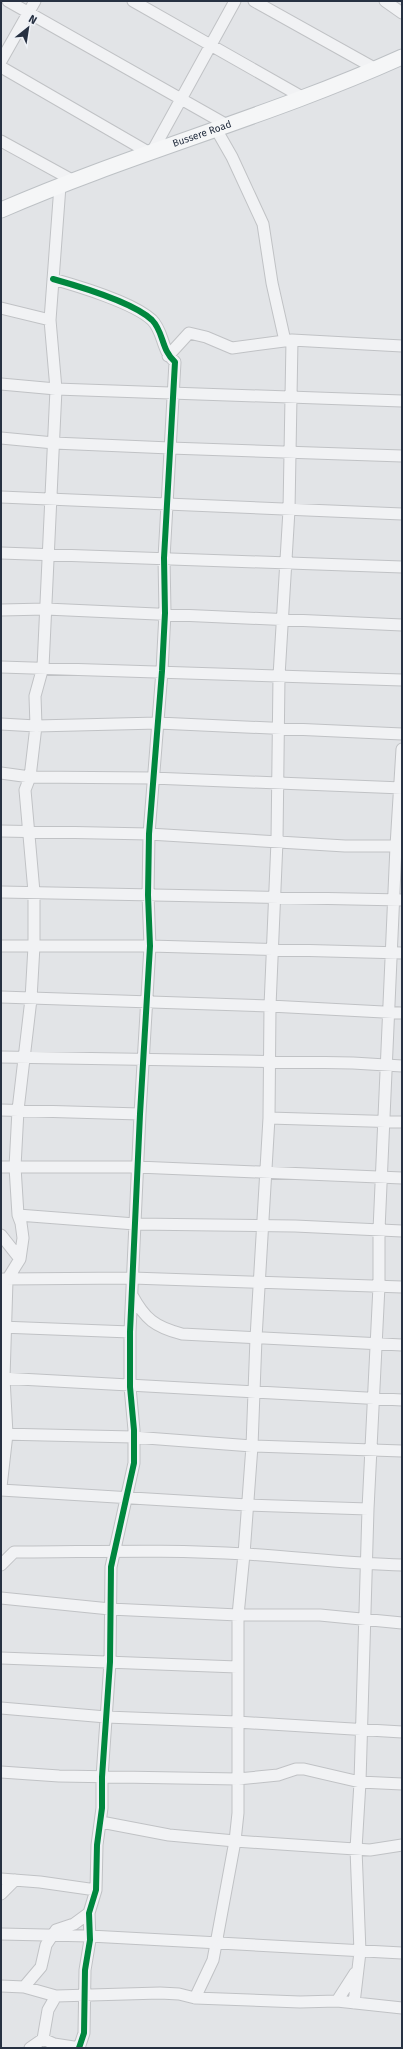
<svg xmlns="http://www.w3.org/2000/svg" width="403" height="2049" viewBox="0 0 403 2049" font-family="'Fira Sans',sans-serif">
  <style>
    .lines { fill: none; stroke-linecap: round; stroke-linejoin: round }
    .minor-casing { stroke: #c0c2c5; stroke-width: 13 }
    .major-casing { stroke: #bdc1c5; stroke-width: 17 }
    .minor { stroke: #f1f2f4; stroke-width: 11 }
    .major { stroke: #f5f6f7; stroke-width: 15 }
    .cycleway-casing { stroke: #eff2f7; stroke-width: 8 }
    .cycleway { stroke: #00873e; stroke-width: 6 }
    .labels { text-anchor: middle; dominant-baseline: central; stroke-width: 3; stroke-linejoin: round; paint-order: stroke }
    .street-label { font-size: 10px; fill: #273142; stroke: #eff2f7 }
  </style>
  <rect width="100%" height="100%" fill="#e2e4e7"/>
  <g class="lines">
    <defs>
      <path id="minor" d="M8,1L227,125
        M133,1L302,97
        M254,1L376,69
        M385,1L402,13
        M1,61L35,1
        M1,67L148,152
        M216,129L232,157L263,224L272,283L285,341
        M1,141L72,180
        M153,150L235,1
        M53,279C78,286 134,303 152,320C164,332 161,350 175,362L164,558L165,613L162,671L149,834L148,895L150,946L140,1114L130,1332V1387L134,1430V1463L111,1567L110,1662L102,1777V1808L97,1845L96,1890L89,1913L90,1940L85,1970L84,2033L79,2048
        M1,308L50,320L56,389L43,667L35,696L36,726L30,777L25,790L34,892V946L31,999L18,1110L15,1167L18,1215L21,1223L23,1238L20,1259L7,1280L4,1378L7,1434L1,1487
        M50,320L60,186
        M168,356L189,333L206,337L232,348L292,340L402,346
        M1,384L56,389L402,401
        M1,438L54,443L170,448L402,456
        M1,497L402,514
        M1,553L402,567
        M1,610L46,609L402,625
        M1,667L402,680
        M1,724L36,726L158,723L402,734
        M1,773L30,777L152,778L402,788
        M1,831L149,834L345,846H402
        M1,892L402,900
        M1,946H150L402,953
        M1,997L270,1006L402,1013
        M1,1057L353,1063L402,1066
        M1,1110L140,1114
        M269,1118L402,1122
        M1,1167H137L402,1178
        M18,1215L135,1224L295,1226L402,1231
        M1,1235L20,1259
        M3,1279L132,1278L402,1287
        M132,1295C145,1319 155,1327 182,1334L402,1345
        M1,1327L130,1332
        M1,1378L402,1400
        M1,1434L133,1437L252,1446L402,1451
        M1,1490L247,1505L368,1509
        M1,1565L14,1552C91,1552 168,1549 245,1554C297,1557 349,1564 402,1565
        M1,1598L110,1609L238,1615H320L402,1623
        M1,1658L237,1667
        M1,1708L106,1717L237,1722L402,1732
        M1,1772L59,1776L238,1779L278,1775L296,1769H304L360,1782L402,1784
        M101,1822L169,1835L235,1841L370,1850L402,1845
        M1,1879L40,1882L96,1890
        M1,1894L15,1880
        M1,1934L90,1936L402,1953
        M1,1986L24,1987L56,1996L160,1993L179,1994L195,1998L300,2002L337,2001L402,2008
        M24,1987L41,1967L46,1945L56,1930L74,1924L89,1913
        M195,1998L213,1960L235,1841L238,1813V1615L244,1554L252,1446L256,1338L269,1118L270,1006L277,841L279,676L289,510L292,340
        M337,2001L355,1973
        M354,2003L360,1952L356,1849L360,1782L368,1509L379,1286V1230L396,846L402,749
        M43,2039L48,2010L56,1996
        M30,2048L43,2039L54,2044L80,2048"/>
      <g id="major">
        <path id="s1" d="M1,210C132,153 271,116 402,57"/>
      </g>
    </defs>
    <!-- minor casing -->
    <use href="#minor" class="minor-casing"/>
    <!-- major casing -->
    <use href="#major" class="major-casing"/>
    <!-- minor -->
    <use href="#minor" class="minor"/>
    <!-- major -->
    <use href="#major" class="major"/>
    <defs>
      <path id="cycleway" d="M53,279C78,286 134,303 152,320C164,332 161,350 175,362L164,558L165,613L162,671L149,834L148,895L150,946L140,1114L130,1332V1387L134,1430V1463L111,1567L110,1662L102,1777V1808L97,1845L96,1890L89,1913L90,1940L85,1970L84,2033L79,2048"/>
    </defs>
    <!-- cycleway casing -->
    <use href="#cycleway" class="cycleway-casing"/>
    <!-- cycleway -->
    <use href="#cycleway" class="cycleway"/>
  </g>
  <g class="labels">
    <!-- street labels -->
    <g class="street-label">
      <text stroke="none"><textPath href="#s1" startOffset="215">Bussere Road</textPath></text>
    </g>
  </g>
  <!-- border -->
  <rect width="403" height="2049" fill="none" stroke="#273142" stroke-width="4"/>
  <!-- north arrow -->
  <g transform="translate(28 28) rotate(30)" stroke="#eff2f7" stroke-width="3" paint-order="stroke">
  <path d="M0-3L7 15L0 10L-7 15Z" fill="#273142"/>
  <text y="-6" font-size="11" font-weight="bold" text-anchor="middle" fill="#273142">N</text>
  </g>
</svg>
